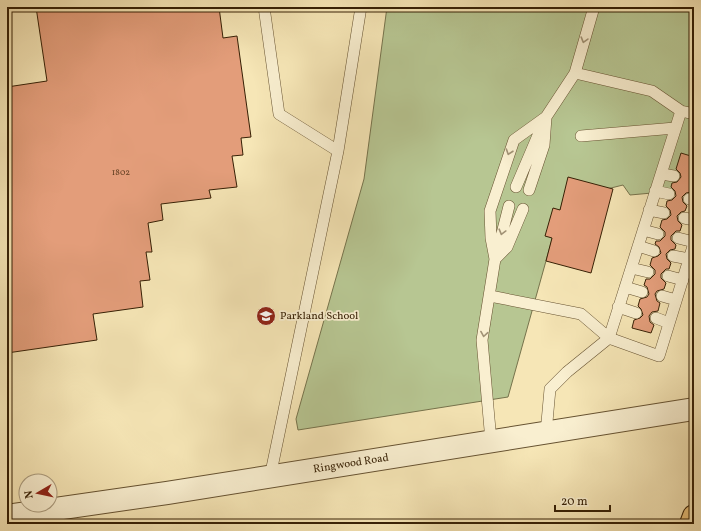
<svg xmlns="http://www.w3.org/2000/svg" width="701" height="531" viewBox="0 0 701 531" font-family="Vollkorn,serif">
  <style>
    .green { fill: #b7c692; stroke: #76734c }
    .building { fill: #e39d7a; stroke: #362005 }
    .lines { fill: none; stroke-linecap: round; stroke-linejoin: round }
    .service-casing { stroke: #665231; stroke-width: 12 }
    .tertiary-casing { stroke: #665231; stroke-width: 24 }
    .primary-casing { stroke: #362005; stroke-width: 24 }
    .service { stroke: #f9efd0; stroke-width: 11 }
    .tertiary { stroke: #f9efd0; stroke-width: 22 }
    .primary { stroke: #ebc37b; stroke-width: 22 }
    .oneway { stroke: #a19275 }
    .labels { text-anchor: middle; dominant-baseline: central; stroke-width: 3.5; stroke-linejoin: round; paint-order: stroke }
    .number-label { font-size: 9px; fill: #613f22 }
    .poi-label { font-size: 11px; fill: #362005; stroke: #f9efd0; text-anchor: start }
    .street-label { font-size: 11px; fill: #362005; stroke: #f9efd0 }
  </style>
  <rect width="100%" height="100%" fill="#f6e6b6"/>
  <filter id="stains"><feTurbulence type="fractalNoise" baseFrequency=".005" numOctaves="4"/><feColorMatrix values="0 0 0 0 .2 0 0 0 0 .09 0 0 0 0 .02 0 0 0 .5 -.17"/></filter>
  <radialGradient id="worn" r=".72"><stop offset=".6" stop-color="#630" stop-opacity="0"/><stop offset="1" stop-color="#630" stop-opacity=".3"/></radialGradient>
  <!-- green -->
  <path class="green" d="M387,7H694V177L674,191L630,195L623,185L563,200L508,397L298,430L296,419L364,179Z"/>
  <!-- building -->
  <path class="building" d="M36,7H219L223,38L237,36L251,137L241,138L243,155L232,156L237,187L209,190L211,198L161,204L163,220L148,223L152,252H146L150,280L140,281L143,307L93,314L97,340L7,353V87L47,81Z
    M681,153L694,157V180L691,192L686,193L682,197L683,202L687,206L685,211L681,212L677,216L678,221L682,225L680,231H676L671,236V240L676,245L675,249L670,250L666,254L667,259L671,263L669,269H666L661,274V278L666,283L664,289L657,291L655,294L657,301L660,303L658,311L652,312L649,316L650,322L654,325L651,333L632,328L634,320L640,318L643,315L641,309L638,306L640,299L647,297L649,294L647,287L644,285L646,279H650L655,274V270L650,265L652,258L658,256L661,253L659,247L655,244L656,241H660L665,236V232L660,227L662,220L667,219L671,215L670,210L666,206L667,201L672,200L676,196L675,191L671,187L672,183L677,182L681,177L680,173L676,169Z
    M568,177L613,189L591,273L546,261L552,238L545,236L553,208L560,210Z"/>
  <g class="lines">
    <defs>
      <path id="service" d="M264,7L279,114L338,151
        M575,73L652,91L681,111
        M581,136L675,128
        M661,174L674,176
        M516,187L542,126
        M529,190L544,145L546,117L575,73L594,7
        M655,191L669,194
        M689,199L694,200
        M649,210L664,213
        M684,218L694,220
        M643,230L658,234
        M678,238L694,242
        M638,246L654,251
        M673,256L689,259
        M496,257L509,206
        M495,259L491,238L490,211L514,140L546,117
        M631,268L648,272
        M668,276L683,280
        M625,287L642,292
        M490,296L581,314L609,338L659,356L694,243
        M662,296L676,300
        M618,307L636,313
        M656,318L669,323
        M546,433L550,389L567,372L609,338L681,111L694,114
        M491,441L482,340L495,259L507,247L523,209
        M270,477L338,151L361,7"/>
      <path id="tertiary" d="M7,516L167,493L694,409"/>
      <path id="primary" d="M691,524L694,516"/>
    </defs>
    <!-- service casing -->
    <use href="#service" class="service-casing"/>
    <!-- tertiary casing -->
    <use href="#tertiary" class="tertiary-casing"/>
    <!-- primary casing -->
    <use href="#primary" class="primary-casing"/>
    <!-- service -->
    <use href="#service" class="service"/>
    <!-- tertiary -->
    <use href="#tertiary" class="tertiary"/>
    <!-- primary -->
    <use href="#primary" class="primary"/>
  </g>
  <!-- one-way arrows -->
  <defs><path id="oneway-chevron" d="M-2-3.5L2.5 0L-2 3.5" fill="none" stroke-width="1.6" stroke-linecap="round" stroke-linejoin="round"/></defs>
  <g class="oneway">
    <use href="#oneway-chevron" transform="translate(584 40) rotate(106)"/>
    <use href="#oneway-chevron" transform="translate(509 152) rotate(109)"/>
    <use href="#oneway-chevron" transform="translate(502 232) rotate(105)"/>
    <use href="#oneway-chevron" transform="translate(484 334) rotate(99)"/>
  </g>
  <!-- icons -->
  <defs>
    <symbol id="school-disc" viewBox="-11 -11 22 22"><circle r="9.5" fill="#8f2418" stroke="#f9efd0"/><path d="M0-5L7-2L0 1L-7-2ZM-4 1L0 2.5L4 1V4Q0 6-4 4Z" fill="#fff"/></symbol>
  </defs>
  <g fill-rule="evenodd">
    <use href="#school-disc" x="255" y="305" width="22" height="22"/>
  </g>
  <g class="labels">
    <!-- number labels -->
    <g class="number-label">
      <text x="121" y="172">1802</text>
    </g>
    <!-- poi labels -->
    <g class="poi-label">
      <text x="280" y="316">Parkland School</text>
    </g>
    <!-- street labels -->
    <g class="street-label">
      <text transform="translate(351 464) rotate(-9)">Ringwood Road</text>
    </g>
  </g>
  <!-- margin -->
  <rect width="701" height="531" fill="none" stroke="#f6e6b6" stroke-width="24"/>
  <rect x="8" y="8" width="685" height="515" fill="none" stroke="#362005" stroke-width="2"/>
  <rect x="12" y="12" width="677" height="507" fill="none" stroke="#362005"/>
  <!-- north arrow -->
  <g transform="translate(38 493) rotate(261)"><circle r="19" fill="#f9efd0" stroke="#ab9c7f"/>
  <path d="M0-3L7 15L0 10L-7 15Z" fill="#8f2418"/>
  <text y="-6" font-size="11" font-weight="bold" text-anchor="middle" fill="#362005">N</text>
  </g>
  <!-- scale -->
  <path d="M555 505v6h55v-6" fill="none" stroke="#362005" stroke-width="2"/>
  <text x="561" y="505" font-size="12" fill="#362005" stroke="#f9efd0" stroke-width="3" paint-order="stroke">20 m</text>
  <rect width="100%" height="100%" filter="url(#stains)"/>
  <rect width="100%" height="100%" fill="url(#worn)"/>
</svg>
